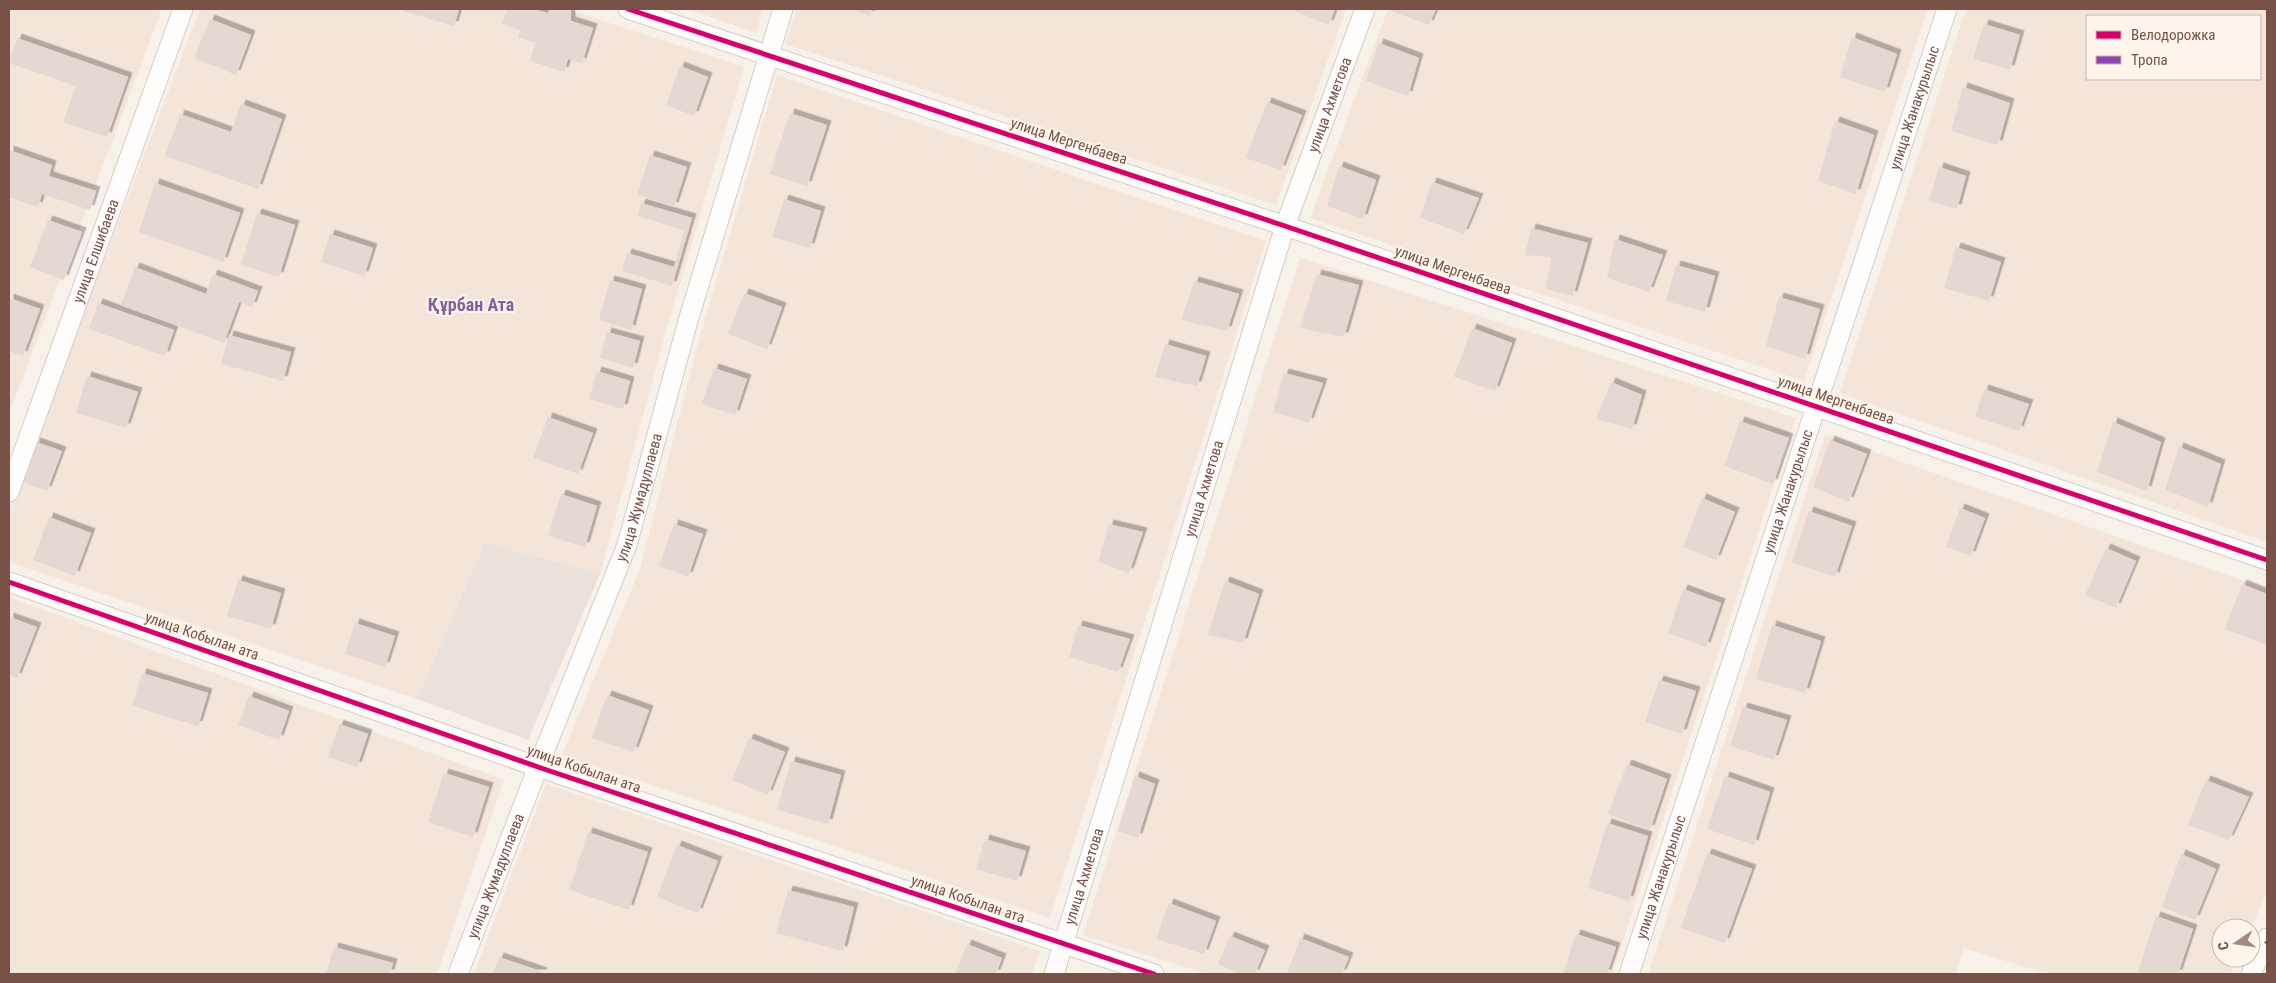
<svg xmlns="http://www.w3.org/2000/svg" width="2276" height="983" viewBox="0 0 2276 983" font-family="'Roboto Condensed',sans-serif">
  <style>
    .residential { fill: #f4e5da; fill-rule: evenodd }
    .industrial { fill: #ebe1db }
    .building { fill: #e5d7d2; filter: url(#shadow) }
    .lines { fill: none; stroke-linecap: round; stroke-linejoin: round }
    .street-casing { stroke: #d6ccc7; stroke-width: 21 }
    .street { stroke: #fefdfc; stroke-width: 19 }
    .quiet { stroke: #8e44ad; stroke-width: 4; stroke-dasharray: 8 4; stroke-linecap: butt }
    .cycleway-casing { stroke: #fff5ec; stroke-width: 8 }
    .cycleway { stroke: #d6006c; stroke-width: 5 }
    .labels { text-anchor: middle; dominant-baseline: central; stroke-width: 4; stroke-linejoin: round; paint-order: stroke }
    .street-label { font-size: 15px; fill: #795247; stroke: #fff5ec }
    .quarter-label { font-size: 18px; font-weight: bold; fill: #81629d; stroke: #fff5ec }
  </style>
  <defs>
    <filter id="shadow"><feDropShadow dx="4.5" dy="-4.5" stdDeviation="0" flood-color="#0004"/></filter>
  </defs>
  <rect width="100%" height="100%" fill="#f8f1ea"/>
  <!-- residential -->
  <path class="residential" d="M9,9H162L9,414Z
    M200,9H567L744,67L667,328L600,574L485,542L417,699L9,562V508Z
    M687,9H763L756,33Z
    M797,9H1346L1276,205L785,44Z
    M1388,9H1928L1804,381L1310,218Z
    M1966,9H2267V542L1840,393ZM2087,16H2260V79H2087Z
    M777,75L1266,241L1050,918L562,755L640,569L698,343Z
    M1300,258L1796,418L1612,974H1207L1083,935Z
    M1825,435L2267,589V891L2251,928H2221V958H2237L2230,974H2048L1964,948L1956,974H1648Z
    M9,597L504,780L437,974H9Z
    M546,784L1040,951L1032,974H474Z"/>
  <!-- industrial -->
  <path class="industrial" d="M485,542L600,574L528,740L417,699Z"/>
  <!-- building -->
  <path class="building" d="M404,9H459L454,26L403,11Z
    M507,9H533L548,13L550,9H571V21L593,28L582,63L568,59L564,72L530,61L535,43L518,37L520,30L502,24Z
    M849,9H872L870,16Z
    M1295,9H1335L1329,25L1294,11Z
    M1392,9H1436L1429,25L1391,11Z
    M210,19L251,35L236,75L194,58Z
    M1984,24L2020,35L2010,70L1973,59Z
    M1852,37L1897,54L1885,92L1840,77Z
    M17,38L128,77L107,137L63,122L76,86L9,63Z
    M1379,43L1419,58L1408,96L1366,81Z
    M680,66L708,77L694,116L666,105Z
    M1963,87L2010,103L1998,145L1951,131Z
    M1267,102L1302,115L1281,170L1246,158Z
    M241,104L282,119L258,189L165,156L180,114L231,132Z
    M790,113L827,125L807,186L770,174Z
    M1835,121L1874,135L1856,194L1818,181Z
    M9,150L52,165L49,176L96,191L90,210L42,194L38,207L9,197Z
    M650,155L687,167L674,207L637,195Z
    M1339,166L1376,180L1363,219L1327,206Z
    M1939,167L1966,176L1957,209L1929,201Z
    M1432,182L1479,198L1464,234L1420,218Z
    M155,183L240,213L223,262L139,232Z
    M784,199L821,211L810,248L772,237Z
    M641,203L692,218L672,286L622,271L627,253L674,267L684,230L637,216Z
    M257,213L295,225L279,277L241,265Z
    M48,220L82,232L64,280L30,267Z
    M1531,228L1588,243L1573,296L1546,289L1551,257L1525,255Z
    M330,234L373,248L364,276L321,262Z
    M1615,239L1663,255L1649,292L1607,278Z
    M1956,247L2001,262L1989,301L1944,288Z
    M1676,265L1715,276L1705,312L1666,301Z
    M135,267L206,294L213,274L258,291L252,307L239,302L224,343L121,305Z
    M1317,274L1359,285L1344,337L1300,328Z
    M610,280L642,289L631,330L599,320Z
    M1194,281L1239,294L1227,331L1181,320Z
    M744,293L782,307L767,349L728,334Z
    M1779,297L1820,309L1805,359L1766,346Z
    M9,298L40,309L23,356L9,351Z
    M98,303L174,330L165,356L89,329Z
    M1472,328L1512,343L1495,391L1454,377Z
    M607,332L640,341L633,368L600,358Z
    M229,335L291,352L283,381L221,364Z
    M1165,344L1206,356L1197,386L1155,377Z
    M714,368L747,379L735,415L702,404Z
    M597,371L630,381L623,409L589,399Z
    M1284,373L1323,383L1309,423L1273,412Z
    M87,376L138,392L126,428L76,413Z
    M1611,382L1642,395L1632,429L1596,419Z
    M1984,389L2029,404L2019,431L1975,417Z
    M548,417L593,433L578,474L533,458Z
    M1740,421L1789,438L1773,484L1724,466Z
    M2113,422L2161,442L2147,491L2097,472Z
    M1830,440L1867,454L1849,502L1813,487Z
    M36,442L62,451L47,491L21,482Z
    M2179,447L2221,464L2208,507L2165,490Z
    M561,494L597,506L585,547L548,536Z
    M1702,498L1735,512L1716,560L1683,547Z
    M1960,508L1985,518L1971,556L1946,547Z
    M1809,511L1852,526L1835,577L1792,562Z
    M49,517L91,533L75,576L33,560Z
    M674,524L703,534L688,577L659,566Z
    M1109,524L1143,532L1129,573L1098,562Z
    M2106,548L2136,561L2116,608L2085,595Z
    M238,580L281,593L271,629L227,616Z
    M1225,581L1259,594L1243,643L1208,635Z
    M2242,584L2267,594V645L2225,629Z
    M1683,589L1721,603L1706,647L1668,633Z
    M9,617L37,627L17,678L9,675Z
    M355,623L395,636L385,667L345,654Z
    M1078,625L1130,639L1118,672L1069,657Z
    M1772,625L1821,641L1805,693L1756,679Z
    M142,673L208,693L198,726L132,706Z
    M1659,680L1696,691L1682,734L1645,722Z
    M607,695L649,710L634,752L592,738Z
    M249,696L289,711L279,740L238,725Z
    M1743,707L1787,720L1774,760L1730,746Z
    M339,724L368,734L357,767L328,757Z
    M749,738L785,752L768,795L732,780Z
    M791,761L841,775L828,824L777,810Z
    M1627,764L1667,779L1650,830L1608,814Z
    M444,773L489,787L473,837L428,822Z
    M1135,776L1155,784L1138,838L1118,831Z
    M1725,776L1770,792L1754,845L1707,829Z
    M2206,780L2249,797L2229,840L2188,825Z
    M1607,823L1648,836L1629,901L1588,888Z
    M588,832L648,852L629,910L569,890Z
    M985,839L1026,851L1017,881L976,869Z
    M677,845L718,861L698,913L657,897Z
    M1707,853L1752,869L1725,943L1681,928Z
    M2181,854L2216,869L2195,920L2162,907Z
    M788,890L854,907L843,951L776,933Z
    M1169,903L1216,921L1204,954L1156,939Z
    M2156,916L2193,929L2178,974H2145L2138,972Z
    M1576,934L1616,947L1607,974H1563Z
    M1230,936L1265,950L1255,974H1241L1218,964Z
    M1300,938L1349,957L1342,974H1287Z
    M967,944L1002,958L996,974H955Z
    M334,947L393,963L390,974H326Z
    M499,957L543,972L542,974H493Z"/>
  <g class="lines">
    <defs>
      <g id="street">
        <path d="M628,9L1285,226L2267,560"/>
        <path id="s1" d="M9,492L183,9"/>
        <path d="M9,582L538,767L1154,974"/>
        <path id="s2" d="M458,974L538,767L627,545L688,321L783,9"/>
        <path id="s3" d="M1054,974L1285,226L1365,9"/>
        <path id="s4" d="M1629,974L1947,9"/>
        <path d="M2251,974L2267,938"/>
      </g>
    </defs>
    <!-- street casing -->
    <use href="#street" class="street-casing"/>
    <!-- street -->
    <use href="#street" class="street"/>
    <!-- quiet -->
    <path class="quiet" d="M2266,941L2267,943"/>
    <defs>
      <path id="cycleway" d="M628,9L1285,226L2267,560
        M9,582L538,767L1154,974"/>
    </defs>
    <!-- cycleway casing -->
    <use href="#cycleway" class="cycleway-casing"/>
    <!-- cycleway -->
    <use href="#cycleway" class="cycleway"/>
  </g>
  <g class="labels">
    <!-- street labels -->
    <g class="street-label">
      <text stroke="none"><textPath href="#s3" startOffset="912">улица Ахметова</textPath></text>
      <text stroke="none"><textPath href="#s4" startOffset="912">улица Жанакурылыс</textPath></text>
      <text transform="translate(1069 141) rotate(18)">улица Мергенбаева</text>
      <text stroke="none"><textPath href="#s1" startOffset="256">улица Елшибаева</textPath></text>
      <text transform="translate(1453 270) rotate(19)">улица Мергенбаева</text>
      <text transform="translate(1836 400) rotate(19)">улица Мергенбаева</text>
      <text stroke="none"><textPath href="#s3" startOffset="508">улица Ахметова</textPath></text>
      <text stroke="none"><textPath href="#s4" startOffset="508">улица Жанакурылыс</textPath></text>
      <text stroke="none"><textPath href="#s2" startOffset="510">улица Жумадуллаева</textPath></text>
      <text transform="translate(202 636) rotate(19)">улица Кобылан ата</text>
      <text transform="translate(584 769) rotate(19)">улица Кобылан ата</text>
      <text stroke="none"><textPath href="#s2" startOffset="105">улица Жумадуллаева</textPath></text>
      <text stroke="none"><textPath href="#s4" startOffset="102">улица Жанакурылыс</textPath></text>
      <text stroke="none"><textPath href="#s3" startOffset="102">улица Ахметова</textPath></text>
      <text transform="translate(968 899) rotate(19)">улица Кобылан ата</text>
    </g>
    <!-- quarter labels -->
    <g class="quarter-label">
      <text x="471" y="304">Құрбан Ата</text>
    </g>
  </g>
  <!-- border -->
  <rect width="2276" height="983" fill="none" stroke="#795247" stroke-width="20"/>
  <!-- legend -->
  <rect x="2086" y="15" width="175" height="65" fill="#fff5ec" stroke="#c9b4aa"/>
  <rect x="2096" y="31" width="25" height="8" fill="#d6006c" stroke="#c9b4aa"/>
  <text x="2131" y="40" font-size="15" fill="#795247">Велодорожка</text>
  <rect x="2096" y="56" width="25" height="8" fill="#8e44ad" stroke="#c9b4aa"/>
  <text x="2131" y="65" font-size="15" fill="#795247">Тропа</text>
  <!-- north arrow -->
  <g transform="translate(2236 943) rotate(257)"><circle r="24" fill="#fff5ec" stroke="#c9b4aa"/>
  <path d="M0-4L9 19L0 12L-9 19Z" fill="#a58a80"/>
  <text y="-8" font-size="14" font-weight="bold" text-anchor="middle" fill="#795247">С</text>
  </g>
</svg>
